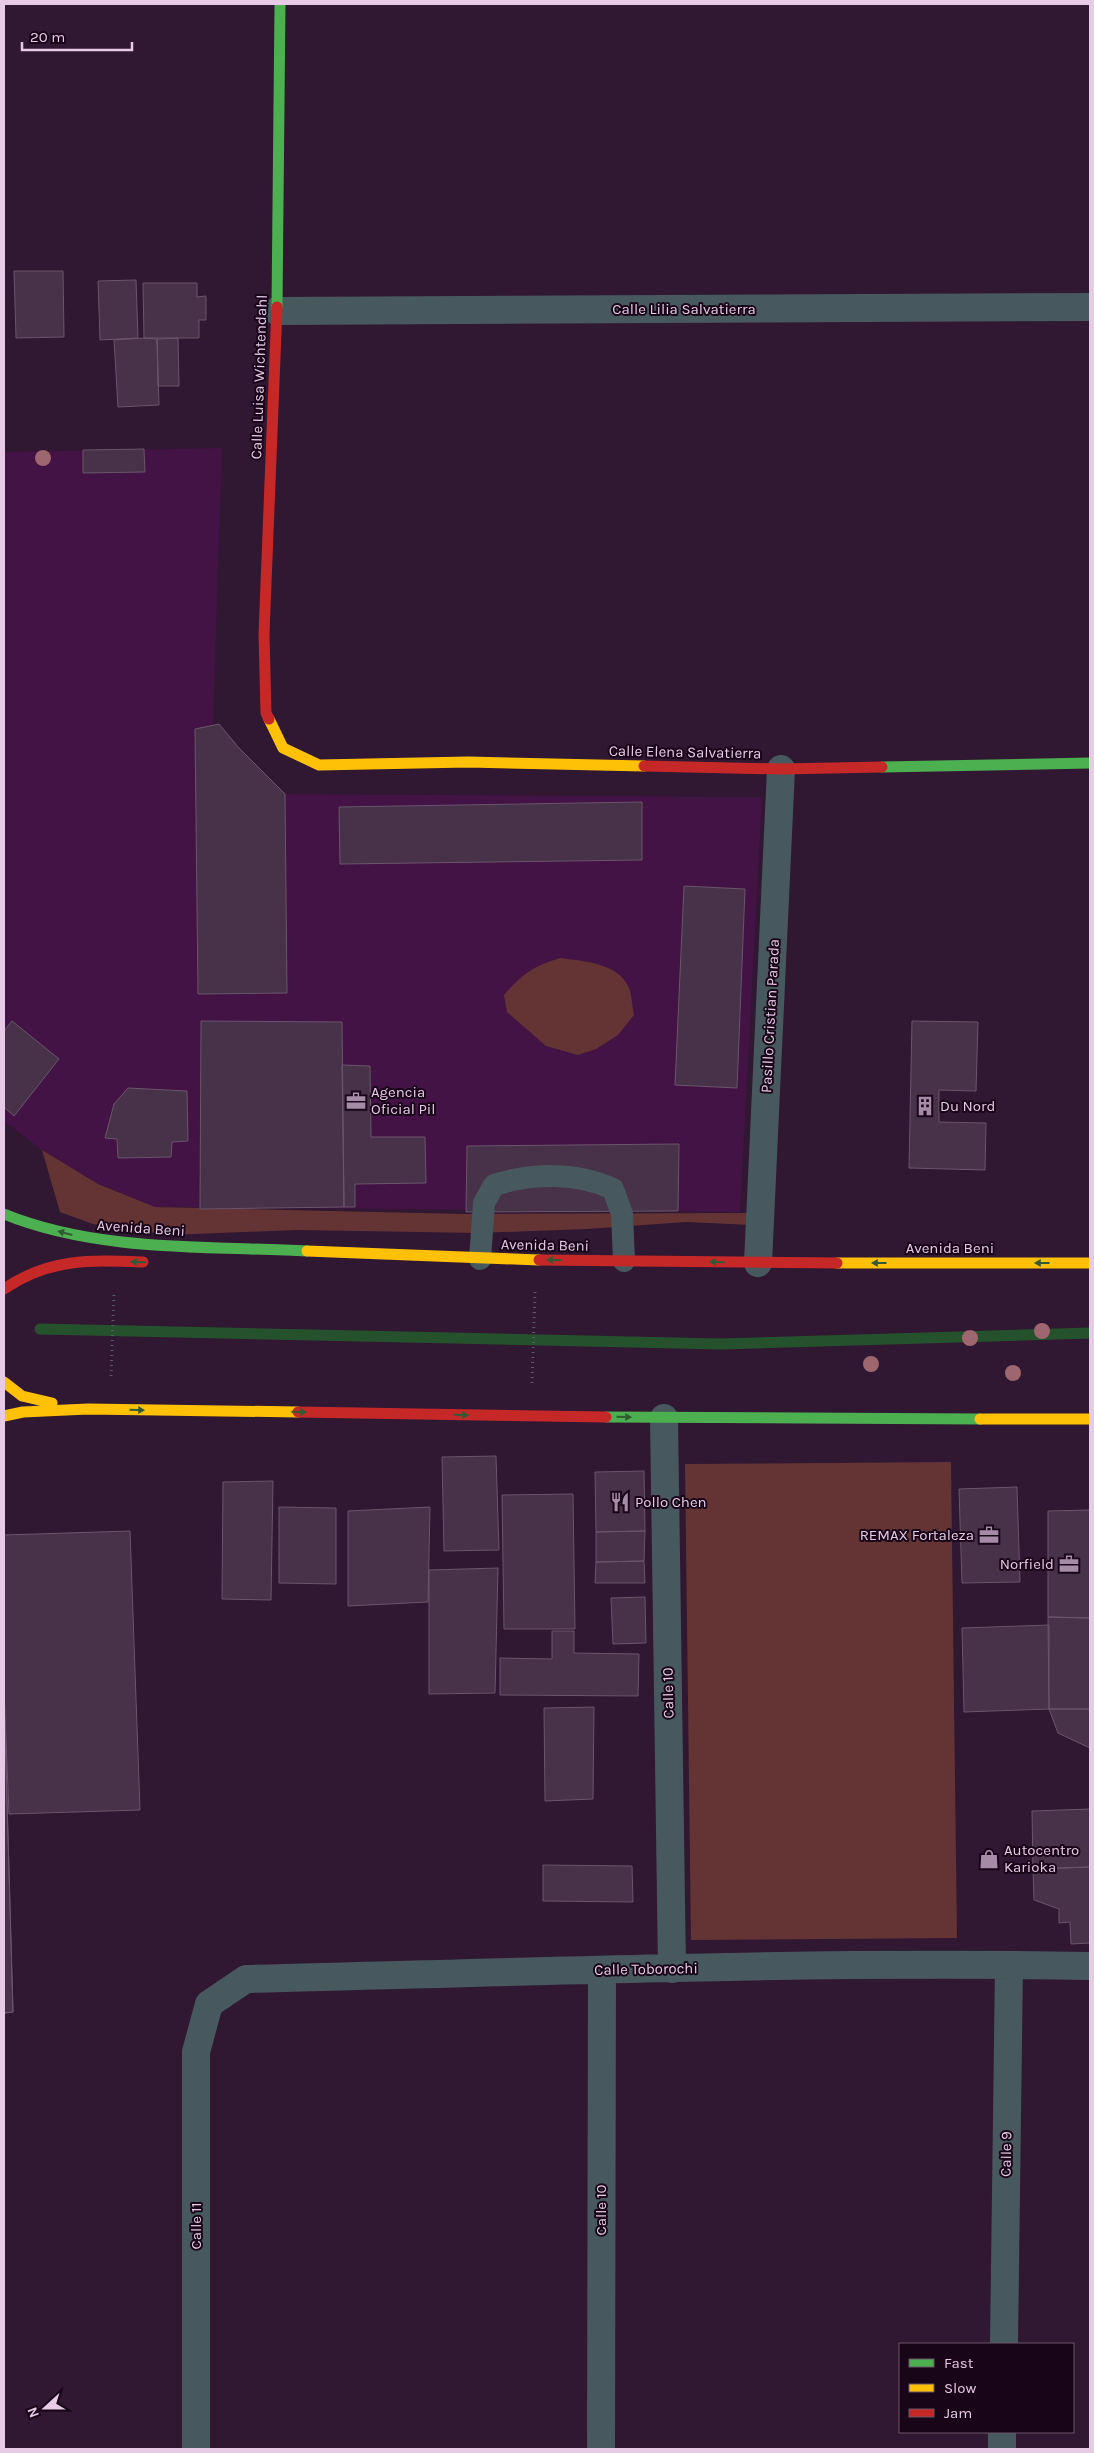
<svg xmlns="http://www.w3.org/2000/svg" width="1094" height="2453" viewBox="0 0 1094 2453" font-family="Karla,sans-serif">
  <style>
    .built { fill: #431345 }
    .green { fill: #643434 }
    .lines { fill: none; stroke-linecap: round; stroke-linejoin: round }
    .stream { stroke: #25522c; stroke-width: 11 }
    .building { fill: #473249; stroke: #6a556b }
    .path { stroke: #585b65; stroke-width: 3; stroke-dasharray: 1 4; stroke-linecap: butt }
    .lane { stroke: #48585f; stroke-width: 22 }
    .street { stroke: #48585f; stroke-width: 28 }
    .fast { stroke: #4caf50; stroke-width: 11 }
    .slow { stroke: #ffc107; stroke-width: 11 }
    .jam { stroke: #c62828; stroke-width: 11 }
    .tree { fill: #9e666e }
    .oneway { fill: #325a34 }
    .labels { text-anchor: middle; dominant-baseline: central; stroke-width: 4; stroke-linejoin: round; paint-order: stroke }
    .street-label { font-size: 15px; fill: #e6cae6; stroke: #180518 }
    .poi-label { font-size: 15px; fill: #e6cae6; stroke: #180518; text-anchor: start }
  </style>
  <rect width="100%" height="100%" fill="#301732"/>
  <!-- built -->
  <path class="built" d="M222,448L213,725L219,724L239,748L285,794L762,797L740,1212L155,1207L98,1184L42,1150L4,1121V452Z"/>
  <!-- green -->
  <path class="green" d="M560,958C583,961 619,963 629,988C632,995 632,1007 634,1015L618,1035L596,1049L578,1055L546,1046L507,1012L504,995C522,974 534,966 560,958Z
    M42,1150L98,1184L155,1207L466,1214L754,1213L752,1225L686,1222L587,1229L478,1233L297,1230L170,1235L93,1224L60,1212Z
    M951,1462L957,1938L691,1940L685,1464Z"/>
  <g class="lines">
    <!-- stream -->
    <path class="stream" d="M40,1329L721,1344L1090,1333"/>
  </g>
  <!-- building -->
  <path class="building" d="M14,271H63L64,337L16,338Z
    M136,280L138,338L100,340L98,281Z
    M143,283H197V297L206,296V320H199V338H144Z
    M144,338L157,339L159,405L118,407L114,340Z
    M178,338L179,386H158L157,339Z
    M144,449L145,472L83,473V450Z
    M219,724L239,748L285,794L287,993L198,994L195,729Z
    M642,802V860L340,864L339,807Z
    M684,886L745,889L737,1088L675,1085Z
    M12,1021L59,1059L14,1116L4,1107V1031Z
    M201,1021L342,1022L344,1207L200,1209Z
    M912,1021L978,1022L976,1091L939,1090V1122L986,1123L985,1170L909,1168Z
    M342,1065L370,1066L371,1137H425L426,1183L355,1184V1207H344Z
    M128,1088L187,1091L188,1141L172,1142L171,1157L118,1158L117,1139L105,1138L114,1104Z
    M679,1144L678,1211L466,1212L467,1146Z
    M496,1456L499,1550L444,1551L442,1457Z
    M644,1471L645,1531L596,1532L595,1472Z
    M273,1481L271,1600L222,1599L223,1482Z
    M1017,1487L1020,1582L962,1583L959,1489Z
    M573,1494L575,1629H504L502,1495Z
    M279,1507L336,1508V1584L279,1583Z
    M430,1507L428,1602L348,1606V1511Z
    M1090,1510V1618L1048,1617V1511Z
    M130,1531L140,1810L9,1814L4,1688V1535Z
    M645,1531L644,1561L596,1562V1532Z
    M644,1561L645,1583H595L596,1562Z
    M498,1568L495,1693L429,1694V1570Z
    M645,1597L646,1643L613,1644L611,1598Z
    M1048,1617L1090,1618V1709H1049Z
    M1049,1625V1709L964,1712L962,1628Z
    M552,1631H574V1653L639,1654L638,1696L500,1695V1658L552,1659Z
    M4,1695L13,2012L4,2013Z
    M4,1695L13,2012L4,2013Z
    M594,1707L593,1799L545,1801L544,1708Z
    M1049,1709H1090V1748L1058,1733Z
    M1090,1809V1867L1033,1869L1032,1811Z
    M543,1865L632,1866L633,1902L543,1901Z
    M1090,1867V1943L1071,1944L1070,1922L1059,1923V1909L1034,1900L1033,1869Z"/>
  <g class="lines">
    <!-- path -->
    <path class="path" d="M111,1376L114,1292
      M532,1383L535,1292"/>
    <!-- lane -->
    <path class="lane" d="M480,1259L484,1203L494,1185C532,1173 577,1172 613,1189L622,1214L624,1261"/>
    <!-- street -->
    <path class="street" d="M277,311L1090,307
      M758,1263L781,769
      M664,1418L672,1969
      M1004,2344L1009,1965
      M196,2449V2052L209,2004L246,1979C527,1972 809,1961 1090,1966
      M601,2449L602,1970
      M1002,2449V2432"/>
    <!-- fast -->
    <path class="fast" d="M277,307L280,4
      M882,767L1090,763
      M4,1214C97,1252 207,1246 307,1251
      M606,1417L980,1419"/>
    <!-- slow -->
    <path class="slow" d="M269,719L283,748L319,765L468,762L644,766
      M307,1251L539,1260
      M837,1263H1090
      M4,1382L22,1396L52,1403
      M4,1416L23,1412L88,1409L298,1412
      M980,1419H1090"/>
    <!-- jam -->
    <path class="jam" d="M269,719L266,713L264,634L277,307
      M644,766L781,769L882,767
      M539,1260L837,1263
      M4,1289C49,1258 91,1260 143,1262
      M298,1412L606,1417"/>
  </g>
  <!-- trees -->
  <g class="tree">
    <circle cx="43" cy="458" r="8"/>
    <circle cx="1042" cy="1331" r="8"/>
    <circle cx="970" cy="1338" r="8"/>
    <circle cx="871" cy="1364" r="8"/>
    <circle cx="1013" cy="1373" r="8"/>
  </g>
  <!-- one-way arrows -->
  <defs><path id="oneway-solid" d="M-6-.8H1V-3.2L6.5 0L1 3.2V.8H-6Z" transform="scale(1.25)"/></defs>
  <g class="oneway">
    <use href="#oneway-solid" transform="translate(65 1233) rotate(-165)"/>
    <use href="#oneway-solid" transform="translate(554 1260) rotate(-179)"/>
    <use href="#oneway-solid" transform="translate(138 1262) rotate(-178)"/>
    <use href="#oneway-solid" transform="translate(717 1262) rotate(-179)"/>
    <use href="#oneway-solid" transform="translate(879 1263) rotate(-180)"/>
    <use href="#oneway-solid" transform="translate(1042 1263) rotate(-180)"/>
    <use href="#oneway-solid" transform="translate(137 1410) rotate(1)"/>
    <use href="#oneway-solid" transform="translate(299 1412) rotate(1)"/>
    <use href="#oneway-solid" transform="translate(461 1415) rotate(1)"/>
    <use href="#oneway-solid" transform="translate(624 1417) rotate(1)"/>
  </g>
  <!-- icons -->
  <defs>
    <symbol id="office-bare" viewBox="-9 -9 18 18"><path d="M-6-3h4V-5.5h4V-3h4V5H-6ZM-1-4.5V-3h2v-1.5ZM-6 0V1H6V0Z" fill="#a68ba7" stroke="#180518" stroke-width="2.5" paint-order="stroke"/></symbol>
    <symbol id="building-bare" viewBox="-9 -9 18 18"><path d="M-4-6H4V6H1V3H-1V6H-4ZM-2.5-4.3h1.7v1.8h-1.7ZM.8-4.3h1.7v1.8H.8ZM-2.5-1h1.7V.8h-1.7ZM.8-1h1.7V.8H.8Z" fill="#a68ba7" stroke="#180518" stroke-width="2.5" paint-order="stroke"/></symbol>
    <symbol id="restaurant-bare" viewBox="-9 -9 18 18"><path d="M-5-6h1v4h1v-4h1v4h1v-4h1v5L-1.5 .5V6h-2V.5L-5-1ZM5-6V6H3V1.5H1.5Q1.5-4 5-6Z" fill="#a68ba7" stroke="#180518" stroke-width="2.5" paint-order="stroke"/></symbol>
    <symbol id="shop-bare" viewBox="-9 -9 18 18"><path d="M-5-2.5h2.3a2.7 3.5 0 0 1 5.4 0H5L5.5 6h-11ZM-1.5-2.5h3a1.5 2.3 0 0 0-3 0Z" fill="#a68ba7" stroke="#180518" stroke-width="2.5" paint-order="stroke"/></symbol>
  </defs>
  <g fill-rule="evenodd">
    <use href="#office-bare" x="342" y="1087" width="28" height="28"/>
    <use href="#building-bare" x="911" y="1092" width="28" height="28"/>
    <use href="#restaurant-bare" x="606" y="1488" width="28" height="28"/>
    <use href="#office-bare" x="975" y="1521" width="28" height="28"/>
    <use href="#office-bare" x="1055" y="1550" width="28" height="28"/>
    <use href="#shop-bare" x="975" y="1845" width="28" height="28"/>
  </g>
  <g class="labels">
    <!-- street labels -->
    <g class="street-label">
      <text x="684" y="309">Calle Lilia Salvatierra</text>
      <text transform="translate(259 377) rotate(-88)">Calle Luisa Wichtendahl</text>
      <text transform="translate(685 752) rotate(1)">Calle Elena Salvatierra</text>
      <text transform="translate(770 1016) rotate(-87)">Pasillo Cristian Parada</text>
      <text transform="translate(141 1228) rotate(4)">Avenida Beni</text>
      <text transform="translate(545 1245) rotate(1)">Avenida Beni</text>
      <text x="950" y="1248">Avenida Beni</text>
      <text transform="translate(668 1693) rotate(-91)">Calle 10</text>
      <text transform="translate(646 1969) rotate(-1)">Calle Toborochi</text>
      <text transform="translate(1006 2154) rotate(-89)">Calle 9</text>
      <text transform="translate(601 2210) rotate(-90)">Calle 10</text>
      <text transform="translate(196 2226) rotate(-90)">Calle 11</text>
    </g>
    <!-- poi labels -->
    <g class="poi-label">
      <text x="371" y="1092">Agencia<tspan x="371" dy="17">Oficial Pil</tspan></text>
      <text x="940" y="1106">Du Nord</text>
      <text x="635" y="1502">Pollo Chen</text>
      <text x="974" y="1535" text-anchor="end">REMAX Fortaleza</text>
      <text x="1054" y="1564" text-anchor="end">Norfield</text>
      <text x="1004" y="1850">Autocentro<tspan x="1004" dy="17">Karioka</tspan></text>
    </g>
  </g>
  <!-- border -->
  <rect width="1094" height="2453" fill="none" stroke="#e6cae6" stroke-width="10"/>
  <!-- legend -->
  <rect x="899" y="2343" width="175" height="90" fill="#180518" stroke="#6a546a"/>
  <rect x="909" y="2359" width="25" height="8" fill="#4caf50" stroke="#6a546a"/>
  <text x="944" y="2368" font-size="15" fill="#e6cae6">Fast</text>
  <rect x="909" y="2384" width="25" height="8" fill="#ffc107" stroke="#6a546a"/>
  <text x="944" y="2393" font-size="15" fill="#e6cae6">Slow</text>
  <rect x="909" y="2409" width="25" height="8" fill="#c62828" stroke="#6a546a"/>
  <text x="944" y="2418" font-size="15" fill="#e6cae6">Jam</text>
  <!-- north arrow -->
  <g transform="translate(45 2408) rotate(249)" stroke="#180518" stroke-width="4" paint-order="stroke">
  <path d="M0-4L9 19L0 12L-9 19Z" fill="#e6cae6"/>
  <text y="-8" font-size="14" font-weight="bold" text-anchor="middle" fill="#e6cae6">N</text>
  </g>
  <!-- scale -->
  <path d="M22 42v8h110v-8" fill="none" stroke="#e6cae6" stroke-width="2.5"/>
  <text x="30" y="42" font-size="15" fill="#e6cae6" stroke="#180518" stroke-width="4" paint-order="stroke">20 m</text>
</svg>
